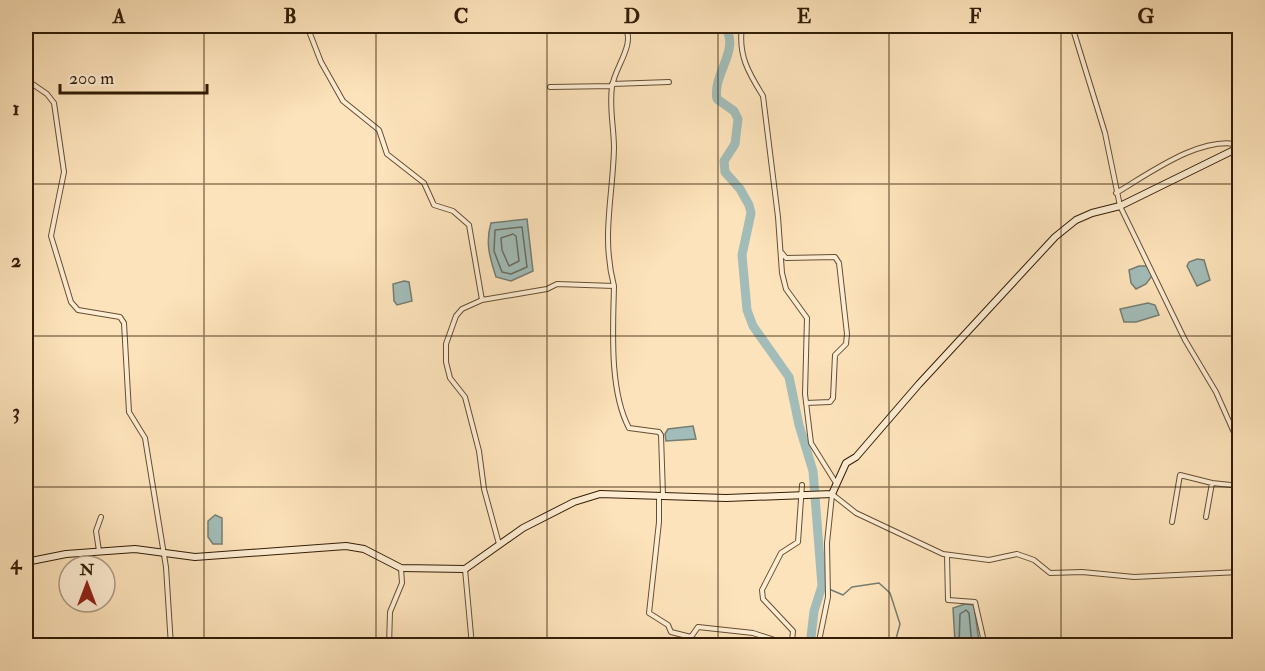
<svg xmlns="http://www.w3.org/2000/svg" width="1265" height="671" viewBox="0 0 1265 671" font-family="'IM FELL Double Pica',serif">
  <style>
    .water { fill: #a2bdb9; stroke: #757d71; stroke-width: 1.5 }
    .lines { fill: none; stroke-linecap: round; stroke-linejoin: round }
    .shore { stroke: #6a6d60; stroke-width: 1.5 }
    .stream { stroke: #757d71; stroke-width: 1.5 }
    .river { stroke: #a2bdb9; stroke-width: 9 }
    .street-casing { stroke: #654e33; stroke-width: 6 }
    .secondary-casing { stroke: #321d06; stroke-width: 8 }
    .street { stroke: #feedd3; stroke-width: 4 }
    .secondary { stroke: #feedd3; stroke-width: 6 }
    .grid { fill: none; stroke: #321d06; stroke-width: 1.5; stroke-opacity: 0.55 }
    .neatline { fill: none; stroke: #321d06; stroke-width: 2 }
    .grid-label { font-size: 20px; text-anchor: middle; font-weight: bold; fill: #321d06 }
  </style>
  <rect width="100%" height="100%" fill="#fde3bb"/>
  <filter id="stains"><feTurbulence type="fractalNoise" baseFrequency=".00333" numOctaves="4"/><feColorMatrix values="0 0 0 0 .2 0 0 0 0 .09 0 0 0 0 .02 0 0 0 .5 -.17"/></filter>
  <radialGradient id="worn" r=".72"><stop offset=".6" stop-color="#630" stop-opacity="0"/><stop offset="1" stop-color="#630" stop-opacity=".3"/></radialGradient>
  <!-- water -->
  <path class="water" d="M527,219L533,271L511,281L496,277C490,258 485,243 491,223Z
    M1197,259L1204,260L1210,280L1197,286L1187,266L1189,262Z
    M1139,266H1148L1152,276L1146,284L1136,289L1131,283L1129,270Z
    M404,281L409,282L412,301L397,305L394,301L393,284Z
    M1148,303L1155,305L1159,315L1136,322H1124L1120,309Z
    M693,426L696,439L666,441L665,434L668,429Z
    M215,515L222,518V544H213L208,537V521Z
    M965,604L974,605L979,642L972,645L933,646L955,642L953,608Z"/>
  <g class="lines">
    <!-- shore -->
    <path class="shore" d="M522,227L527,267L511,274L502,272L494,251L495,230Z
      M513,234L516,236L519,261L509,266L502,250L501,238Z
      M959,646L960,614L966,610L969,613L972,646"/>
    <!-- stream -->
    <path class="stream" d="M1229,26L1240,44
      M822,586L843,595L852,587L879,583L890,593L900,624L894,646"/>
    <!-- river -->
    <path class="river" d="M724,26C742,49 712,73 717,99L734,111L738,119L735,144L724,161L725,172L740,189L749,205L751,213L742,255L747,310L753,326L789,377L799,425L813,471L822,586L814,611L810,646"/>
    <defs>
      <path id="street" d="M307,26L321,62L343,101L379,130L387,154L424,183L434,205L453,211L469,225L482,300L462,309L456,316L446,344V362L450,378L465,397L479,451L484,489L499,544
        M742,26C738,55 748,72 763,96L778,217L782,273L786,289L807,318L805,394L811,443L836,483
        M1072,26L1105,133L1120,206L1185,340L1216,392L1240,446
        M26,71L31,83L47,94L54,103L64,172L51,236L71,302L78,310L120,317L124,323L129,412L145,438L166,567L171,646
        M612,84L669,82
        M550,87L612,86
        M1116,193C1147,175 1202,134 1240,145
        M782,253L786,258L835,257L839,263L847,334L846,344L835,355L833,398L830,402L806,403
        M614,286C613,329 609,390 629,428L659,432L661,435L663,495
        M482,300L547,289L557,284L614,286C601,236 613,197 614,148C614,128 609,107 612,87C614,68 636,45 625,26
        M832,494L856,513L943,554L989,560L1017,554L1034,560L1050,573L1082,572L1134,577L1240,572
        M659,496V522L649,613L668,625L671,632L691,637L698,627L753,633L787,644L792,642L793,631L763,599L762,590L781,553L798,542L802,485
        M1206,517L1212,483
        M1172,522L1180,475L1212,483L1240,486
        M99,551L96,531L101,517
        M947,555L948,600L975,602L985,646
        M465,569L472,646
        M389,646L390,612L402,583L401,568
        M818,646L828,597L827,543L832,495"/>
      <path id="secondary" d="M26,562L66,554L135,549L195,557L346,546L364,549L401,568L465,569L523,528L574,502L600,494L726,498L832,494L846,463L856,457L919,384L1055,237L1076,220L1092,213L1120,206L1240,147"/>
    </defs>
    <!-- street casing -->
    <use href="#street" class="street-casing"/>
    <!-- secondary casing -->
    <use href="#secondary" class="secondary-casing"/>
    <!-- street -->
    <use href="#street" class="street"/>
    <!-- secondary -->
    <use href="#secondary" class="secondary"/>
  </g>
  <!-- grid -->
  <path class="grid" d="M204,26V646M376,26V646M547,26V646M718,26V646M889,26V646M1061,26V646M26,184H1240M26,336H1240M26,487H1240"/>
  <!-- margin -->
  <rect width="1265" height="671" fill="none" stroke="#fde3bb" stroke-width="66"/>
  <!-- north arrow -->
  <g transform="translate(87 584)"><circle r="28" fill="#feedd3" stroke="#ac9a81" stroke-width="1.5"/>
  <path d="M0-4.5L10 22L0 15L-10 22Z" fill="#8f2418"/>
  <text y="-9" font-size="16" font-weight="bold" text-anchor="middle" fill="#321d06">N</text>
  </g>
  <!-- scale -->
  <path d="M60 84v9h147v-9" fill="none" stroke="#321d06" stroke-width="3"/>
  <text x="69" y="84" font-size="18" fill="#321d06" stroke="#feedd3" stroke-width="4.5" paint-order="stroke">200 m</text>
  <rect x="33" y="33" width="1199" height="605" class="neatline"/>
  <g class="grid-label">
    <text x="119" y="23">A</text>
    <text x="290" y="23">B</text>
    <text x="461" y="23">C</text>
    <text x="632" y="23">D</text>
    <text x="804" y="23">E</text>
    <text x="975" y="23">F</text>
    <text x="1146" y="23">G</text>
    <text x="16" y="115">1</text>
    <text x="16" y="267">2</text>
    <text x="16" y="418">3</text>
    <text x="16" y="569">4</text>
  </g>
  <rect width="100%" height="100%" filter="url(#stains)"/>
  <rect width="100%" height="100%" fill="url(#worn)"/>
</svg>
